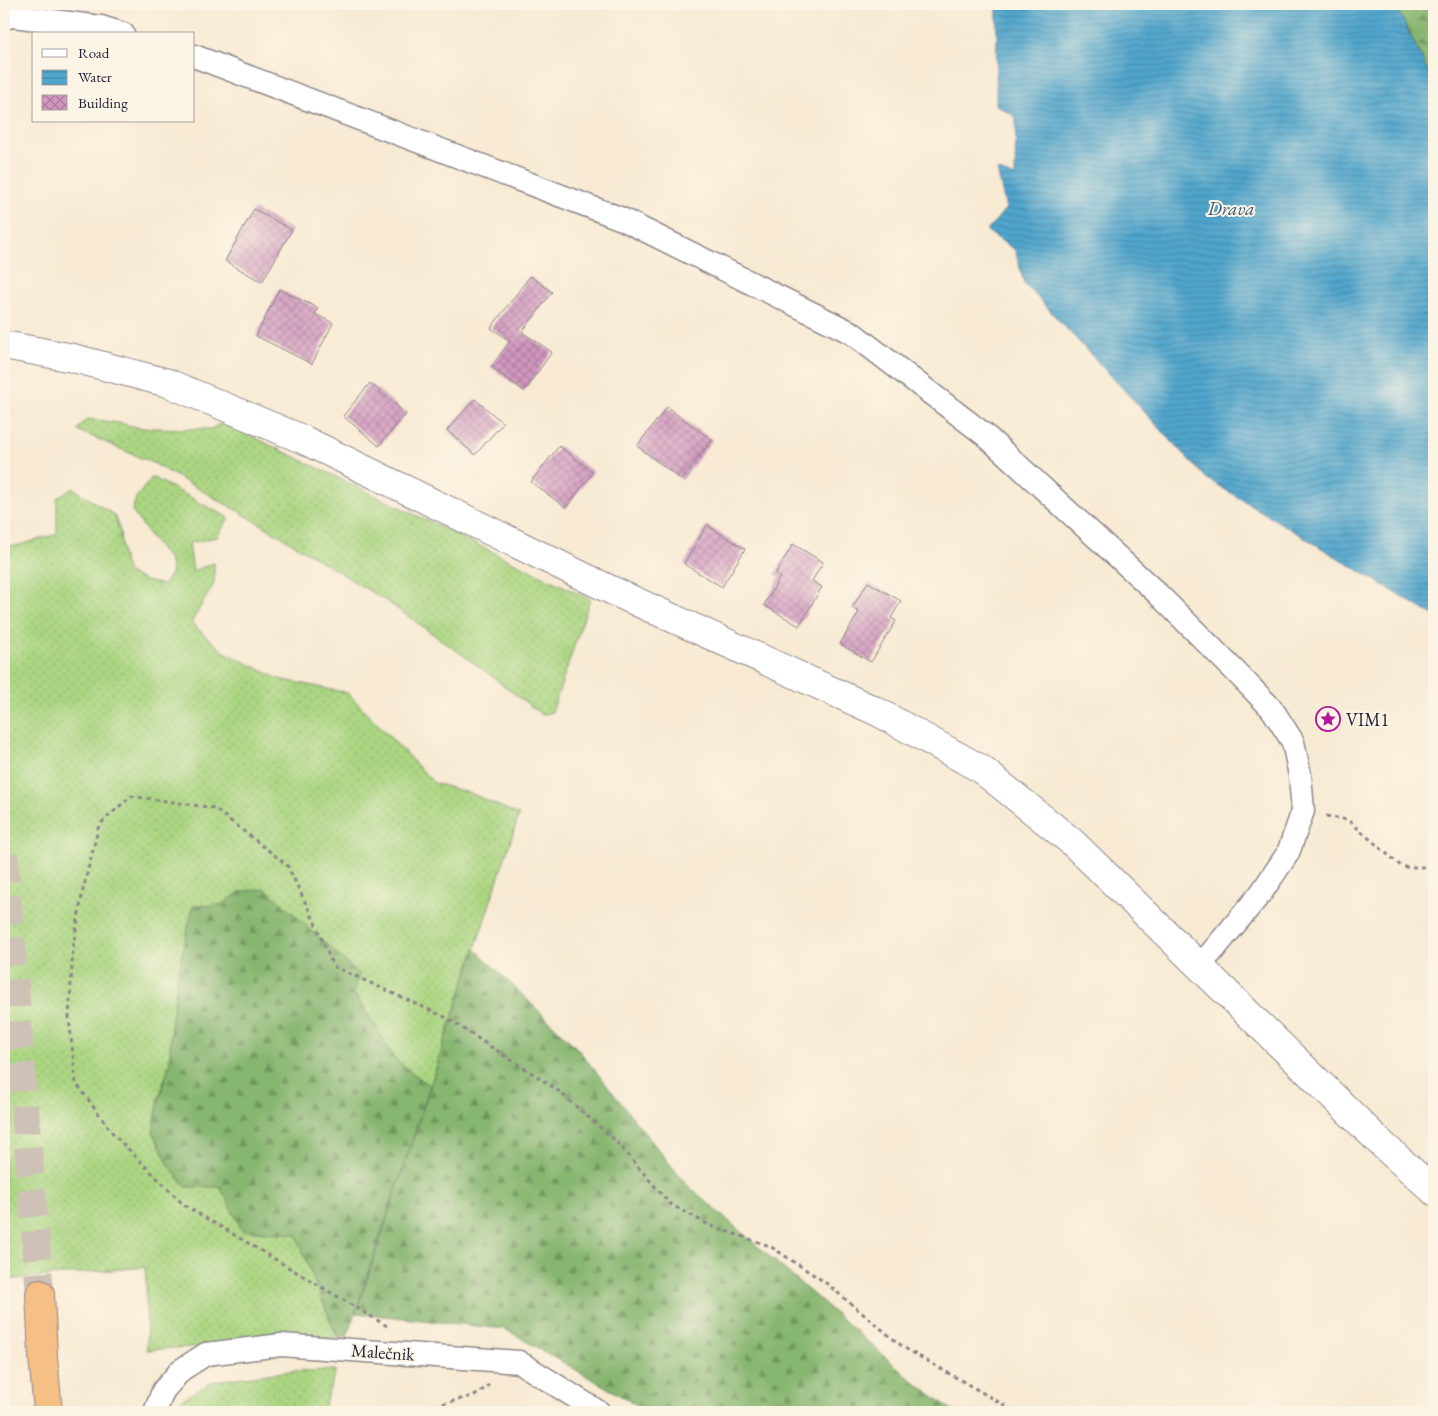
<svg xmlns="http://www.w3.org/2000/svg" width="1438" height="1416" viewBox="0 0 1438 1416" font-family="'EB Garamond',serif">
  <style>
    .grass { fill: url(#grass-dots); stroke: #667c5e }
    .forest { fill: url(#forest-firs); stroke: #546c55 }
    .water { fill: url(#water-rules); stroke: #3a6484 }
    .building { fill: url(#building-cross-hatch) }
    .lines { fill: none; stroke-linecap: round; stroke-linejoin: round }
    .motorway-tunnel { stroke: #cdc2b5; stroke-width: 28; stroke-dasharray: 28 14; stroke-linecap: butt }
    .minor-casing { stroke: #8d8687; stroke-width: 25 }
    .tertiary-casing { stroke: #8d8687; stroke-width: 30 }
    .motorway-casing { stroke: #8d8687; stroke-width: 30 }
    .path { stroke: #8d8687; stroke-width: 3; stroke-dasharray: 4 4; stroke-linecap: butt }
    .minor { stroke: #fff; stroke-width: 22 }
    .tertiary { stroke: #fff; stroke-width: 28 }
    .motorway { stroke: #f5bf86; stroke-width: 28 }
    .labels { text-anchor: middle; dominant-baseline: central; stroke-width: 4; stroke-linejoin: round; paint-order: stroke }
    .poi-label { font-size: 18px; fill: #22223b; stroke: #fcf5e5; text-anchor: start }
    .street-label { font-size: 18px; fill: #22223b; stroke: #fcf5e5 }
    .water-label { font-size: 19px; font-style: italic; fill: #355775; stroke: #fcf5e5 }
  </style>
  <defs>
    <pattern id="grass-dots" width="8" height="8" patternUnits="userSpaceOnUse" patternTransform="scale(1.25)"><rect width="8" height="8" fill="#aad581"/><path d="M2 2h.1M6 6h.1" fill="none" stroke="#92b770" stroke-width="1.8" stroke-linecap="round"/></pattern>
    <pattern id="forest-firs" width="22" height="20" patternUnits="userSpaceOnUse" patternTransform="scale(1.25)"><rect width="22" height="20" fill="#87b66f"/><path d="M5 1l3.5 6h-7zM16 11l3.5 6h-7z" fill="#6e945c"/></pattern>
    <pattern id="water-rules" width="6" height="5" patternUnits="userSpaceOnUse" patternTransform="scale(1.25)"><rect width="6" height="5" fill="#51a6cd"/><path d="M0 2.5h6" fill="none" stroke="#4387a8"/></pattern>
    <pattern id="building-cross-hatch" width="8" height="8" patternUnits="userSpaceOnUse" patternTransform="scale(1.25)"><rect width="8" height="8" fill="#d297bf"/><path d="M0 0l8 8M0 8l8-8" fill="none" stroke="#aa7b9c"/></pattern>
  </defs>
  <rect width="100%" height="100%" fill="#fcf5e5"/>
  <filter id="ink" filterUnits="userSpaceOnUse"><feTurbulence type="fractalNoise" baseFrequency=".02" numOctaves="2"/><feDisplacementMap in="SourceGraphic" scale="10" xChannelSelector="R" yChannelSelector="G"/><feConvolveMatrix kernelMatrix="1 2 1 2 8 2 1 2 1" color-interpolation-filters="sRGB"/></filter>
  <filter id="wash" filterUnits="userSpaceOnUse"><feTurbulence type="fractalNoise" baseFrequency=".0096" numOctaves="4" result="noise"/><feDisplacementMap in="SourceGraphic" scale="20" xChannelSelector="R" yChannelSelector="G"/><feGaussianBlur stdDeviation="1.12" result="paint"/><feColorMatrix in="noise" values="0 0 0 0 0 0 0 0 0 0 0 0 0 0 0 0 0 1.4 0 .05"/><feComposite in="paint" operator="in"/></filter>
  <g filter="url(#wash)">
    <rect width="100%" height="100%" fill="#f8ead3"/>
    <!-- grass -->
    <path class="grass" d="M87,419L120,423L140,428L211,429L220,424L237,429L590,599L552,712L542,715L477,665L389,603L271,530L155,464L77,430Z
      M152,477L229,518L217,537L189,543L193,571L214,563V584L191,623L223,651L279,679L348,693L434,783L470,793L519,815L430,1086L395,1060L372,1021L354,994L359,974L240,892L222,905L193,907L178,973L171,1025L170,1062L159,1099L153,1132L221,1187L242,1230L296,1234L337,1337L147,1350L146,1282L145,1267L4,1280V547L20,545L57,534V498L73,488L114,515L120,531L122,554L128,573L146,581L164,585L172,572L169,559L155,543L132,511L136,498Z
      M336,1370L322,1412H171L181,1400L214,1381L291,1371Z"/>
    <!-- forest -->
    <path class="forest" d="M1395,4H1434V84Z
      M266,889L359,974L354,994L372,1021L395,1060L430,1086L347,1337H337L296,1234L242,1230L221,1187H186L169,1165L153,1132L159,1099L170,1062L171,1025L178,973L193,906L222,905L240,892Z
      M475,949L577,1048L686,1184L914,1382L955,1412H649L505,1329L356,1313Z"/>
    <!-- water -->
    <path class="water" d="M997,4H1395L1434,84V616L1206,478L1024,283L1015,250L987,231L1006,208L997,170L1015,177L1016,117L996,105Z"/>
    <g id="blocks">
      <!-- building -->
      <path class="building" d="M254,209L292,230L262,282L225,261Z
        M530,276L552,292L522,332L552,352L524,391L491,367L510,341L491,328Z
        M279,289L318,308L315,314L333,323L312,364L256,336Z
        M370,383L406,414L379,446L343,416Z
        M475,399L503,423L475,455L447,430Z
        M667,407L712,440L682,480L637,446Z
        M559,446L593,472L566,508L531,482Z
        M707,525L745,549L722,587L684,564Z
        M793,544L823,562L812,581L822,587L799,626L764,605L780,577L775,574Z
        M868,582L901,601L891,618L896,621L871,662L840,644L859,612L852,608Z"/>
    </g>
  </g>
  <g filter="url(#ink)">
    <use href="#blocks" fill-opacity="0" stroke="#8d8687" stroke-width="1"/>
    <g class="lines">
      <!-- motorway-tunnel -->
      <path class="motorway-tunnel" d="M4,854L40,1294"/>
      <defs>
        <path id="minor" d="M4,18L13,16L101,27L123,34
          M194,56L622,219L852,333L985,435L1158,594L1237,673L1272,709L1293,742L1300,775L1303,811L1288,853L1261,893L1211,953L1199,964
          M155,1412L163,1391L181,1370L206,1354L281,1345L519,1362L599,1412"/>
        <path id="tertiary" d="M4,345L73,358L168,383L302,439L611,590L878,712L981,769L1072,842L1384,1146L1434,1191"/>
        <path id="motorway" d="M40,1294L43,1356L48,1412"/>
      </defs>
      <!-- minor casing -->
      <use href="#minor" class="minor-casing"/>
      <!-- tertiary casing -->
      <use href="#tertiary" class="tertiary-casing"/>
      <!-- motorway casing -->
      <use href="#motorway" class="motorway-casing"/>
      <!-- path -->
      <path class="path" d="M1326,816L1348,820L1402,867H1434
        M387,1326L184,1205L114,1135L76,1083L69,1018L73,947L83,890L99,825L131,796L214,808L287,865L313,918L333,966L445,1017L556,1089L615,1140L670,1204L711,1226L770,1246L826,1283L903,1347L1016,1412
        M412,1412L476,1395L489,1385"/>
      <!-- minor -->
      <use href="#minor" class="minor"/>
      <!-- tertiary -->
      <use href="#tertiary" class="tertiary"/>
      <!-- motorway -->
      <use href="#motorway" class="motorway"/>
    </g>
  </g>
  <!-- icons -->
  <defs>
    <symbol id="sight-ring" viewBox="-11 -11 22 22"><circle r="9.5" fill="#fcf5e5" stroke="#b5179e" stroke-width="1.5"/><path d="M0-6L1.8-2.2L6-1.7L2.9 1.2L3.7 5.4L0 3.3L-3.7 5.4L-2.9 1.2L-6-1.7L-1.8-2.2Z" fill="#b5179e"/></symbol>
  </defs>
  <g fill-rule="evenodd">
    <use href="#sight-ring" x="1314" y="705" width="28" height="28"/>
  </g>
  <g class="labels">
    <!-- poi labels -->
    <g class="poi-label">
      <text x="1346" y="719">VIM1</text>
    </g>
    <!-- street labels -->
    <g class="street-label">
      <text transform="translate(383 1352) rotate(4)">Malečnik</text>
    </g>
    <!-- water labels -->
    <g class="water-label">
      <text x="1231" y="208">Drava</text>
    </g>
  </g>
  <!-- margin -->
  <rect width="1438" height="1416" fill="none" stroke="#fcf5e5" stroke-width="20"/>
  <!-- legend -->
  <rect x="32" y="32" width="162" height="90" fill="#fcf5e5" stroke="#a5a1a1"/>
  <rect x="42" y="49" width="25" height="8" fill="#ffffff" stroke="#a5a1a1"/>
  <text x="78" y="58" font-size="15" fill="#22223b">Road</text>
  <rect x="42" y="70" width="25" height="15" fill="url(#water-rules)" stroke="#a5a1a1"/>
  <text x="78" y="82" font-size="15" fill="#22223b">Water</text>
  <rect x="42" y="95" width="25" height="15" fill="url(#building-cross-hatch)" stroke="#a5a1a1"/>
  <text x="78" y="108" font-size="15" fill="#22223b">Building</text>
</svg>
